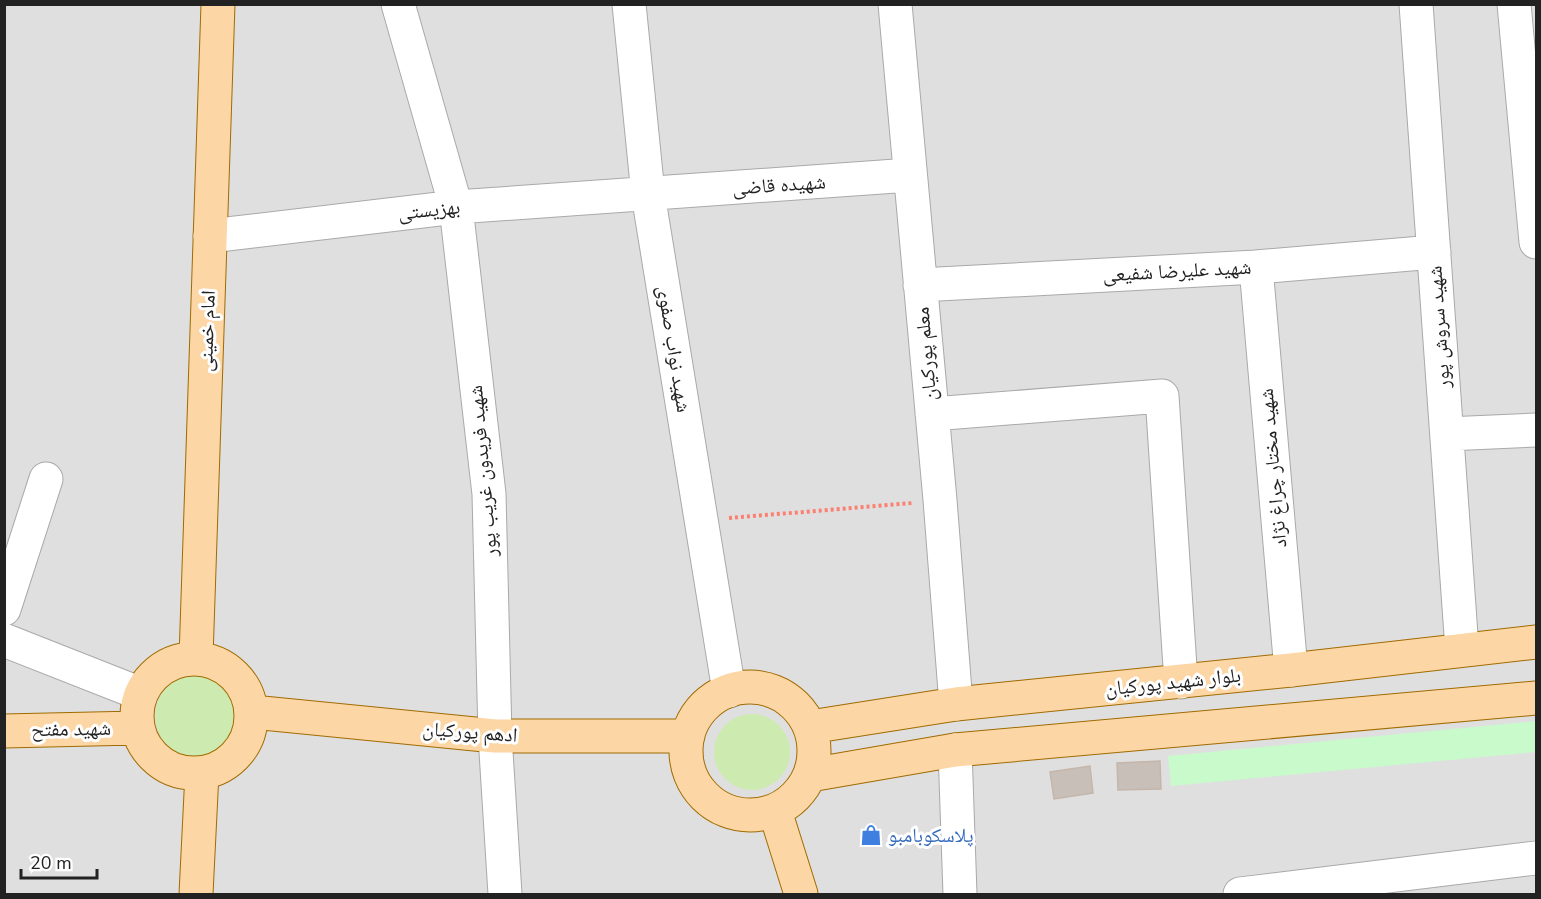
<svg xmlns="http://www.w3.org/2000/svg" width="1541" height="899" viewBox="0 0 1541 899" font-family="'Nunito Sans','Noto Naskh Arabic',sans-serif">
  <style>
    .residential { fill: #e0dfdf }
    .grass { fill: #cdebb0 }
    .park { fill: #c8facc }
    .building { fill: #c7bfb8; stroke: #c4b6ab; stroke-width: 1.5 }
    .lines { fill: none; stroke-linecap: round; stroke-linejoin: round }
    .minor-casing { stroke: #a9a9a9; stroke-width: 35 }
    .major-casing { stroke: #a06b00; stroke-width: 35 }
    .path { stroke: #fa8072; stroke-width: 4; stroke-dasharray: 3 3; stroke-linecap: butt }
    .minor { stroke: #fff; stroke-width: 33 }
    .major { stroke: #fcd6a4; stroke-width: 33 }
    .labels { text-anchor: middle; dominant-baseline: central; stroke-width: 6; stroke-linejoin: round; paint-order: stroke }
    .street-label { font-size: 20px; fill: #222; stroke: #fff }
    .shop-label { font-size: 20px; fill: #366cbe; stroke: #fff; text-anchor: start }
  </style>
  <rect width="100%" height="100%" fill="#f2efe9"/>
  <!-- residential -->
  <path class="residential" d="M5,5H1536V894H5Z"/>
  <!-- grass -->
  <path class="grass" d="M155 716a41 41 0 1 1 82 0a41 41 0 1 1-82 0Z
    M714 752a38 38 0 1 1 76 0a38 38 0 1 1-76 0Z"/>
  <!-- park -->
  <path class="park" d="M1536,721V752L1171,786L1168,756Z"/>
  <!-- building -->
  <path class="building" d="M1160,761L1161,789L1118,790L1117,763Z
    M1090,766L1093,793L1054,799L1050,772Z"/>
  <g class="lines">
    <defs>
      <path id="minor" d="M398,4L456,207L489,494L495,736L505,894
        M629,4L648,194L729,691
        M895,4L940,500L956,704
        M1416,4L1462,649
        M1514,4L1536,242
        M210,236L456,207L910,175
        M1256,267L1291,670
        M920,285L1256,267L1434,252
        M932,414L1162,396L1181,682
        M1447,434L1536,430
        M4,609L46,479
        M4,640L141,694
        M955,750L960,894
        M1240,894L1536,858"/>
      <path id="major" d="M196,658L218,4
        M137 716a57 57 0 1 1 114 0a57 57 0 1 1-114 0Z
        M686 751a64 64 0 1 1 128 0a64 64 0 1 1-128 0Z
        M252,712L495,736H688
        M810,727L956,704L1291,670L1536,642
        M4,731L137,728
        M810,775L955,750L1536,698
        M775,811L801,894
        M196,894L202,773"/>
    </defs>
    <!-- minor casing -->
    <use href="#minor" class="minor-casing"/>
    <!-- major casing -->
    <use href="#major" class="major-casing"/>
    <!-- path -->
    <path class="path" d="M729,518L913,503"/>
    <!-- minor -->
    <use href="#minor" class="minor"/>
    <!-- major -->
    <use href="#major" class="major"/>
  </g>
  <!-- icons -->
  <defs>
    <symbol id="shop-bare" viewBox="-9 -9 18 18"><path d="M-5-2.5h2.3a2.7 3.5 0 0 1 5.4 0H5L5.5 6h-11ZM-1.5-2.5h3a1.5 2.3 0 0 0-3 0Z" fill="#3f7fe0" stroke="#fff" stroke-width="2.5" paint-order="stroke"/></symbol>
  </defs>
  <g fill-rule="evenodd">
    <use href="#shop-bare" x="856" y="820" width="30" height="30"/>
  </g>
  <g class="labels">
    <!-- street labels -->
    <g class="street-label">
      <text transform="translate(779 185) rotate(-4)">شهیده قاضی</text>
      <text transform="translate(429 210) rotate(-6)">بهزیستی</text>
      <text transform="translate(1177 271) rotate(-3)">شهید علیرضا شفیعی</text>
      <text transform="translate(1439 327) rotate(-94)">شهید سروش پور</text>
      <text transform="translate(207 331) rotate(-88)">امام خمینی</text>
      <text transform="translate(674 349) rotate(81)">شهید نواب صفوی</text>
      <text transform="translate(926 354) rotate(-95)">معلم پورکیان</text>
      <text transform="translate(1273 468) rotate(-95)">شهید مختار چراغ نژاد</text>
      <text transform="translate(483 471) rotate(-95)">شهید فریدون غریب پور</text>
      <text transform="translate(1173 682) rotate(-6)">بلوار شهید پورکیان</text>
      <text transform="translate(71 729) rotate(-1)">شهید مفتح</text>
      <text transform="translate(470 732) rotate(4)">ادهم پورکیان</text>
    </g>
    <!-- shop labels -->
    <g class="shop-label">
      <text x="888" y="835">پلاسکوبامبو</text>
    </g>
  </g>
  <!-- border -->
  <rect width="1541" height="899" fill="none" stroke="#222222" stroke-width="12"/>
  <!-- scale -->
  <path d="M21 869v9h76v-9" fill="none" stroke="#222222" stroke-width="3"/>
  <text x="30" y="869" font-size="18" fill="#222222" stroke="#ffffff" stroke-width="4.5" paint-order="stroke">20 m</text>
</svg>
